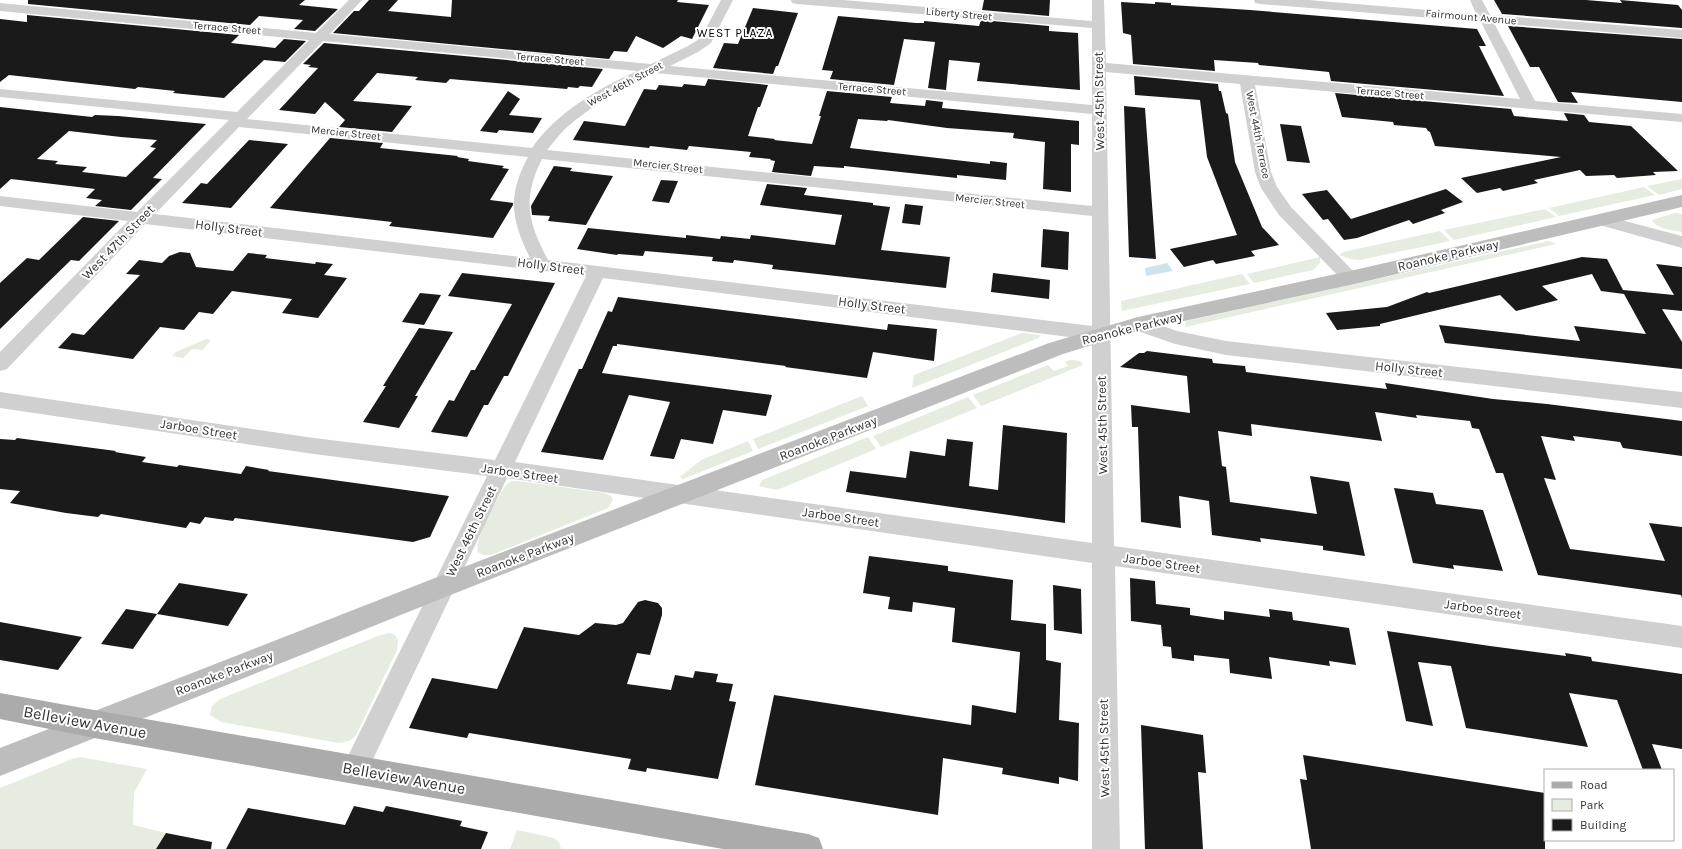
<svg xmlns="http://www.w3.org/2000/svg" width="1682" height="849" viewBox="0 0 1682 849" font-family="Karla,sans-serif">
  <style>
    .green { fill: #e6ecdf }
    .water { fill: #cfe2ee }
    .building { fill: #1a1a1a; fill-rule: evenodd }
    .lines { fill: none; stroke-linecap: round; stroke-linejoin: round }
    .street { fill: #d0d0d0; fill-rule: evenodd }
    .secondary { fill: #bdbdbd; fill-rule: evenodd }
    .primary { fill: #ababab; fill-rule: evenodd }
    .labels { text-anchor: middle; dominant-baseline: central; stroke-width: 4; stroke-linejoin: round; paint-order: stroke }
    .far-street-label { font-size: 11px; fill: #333; stroke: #fff }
    .far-neighbourhood-label { font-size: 12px; letter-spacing: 1px; fill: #000; stroke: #fff }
    .street-label { font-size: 13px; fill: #333; stroke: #fff }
    .near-street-label { font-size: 16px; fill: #333; stroke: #fff }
  </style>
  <rect width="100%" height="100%" fill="#fff"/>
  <!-- green -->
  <path class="green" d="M1682,179V189L1659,195L1647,186Z
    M1644,187L1655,195L1559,216L1549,208Z
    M1545,209L1556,217L1454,240L1444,230Z
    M1675,213L1682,214V232C1673,230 1656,229 1652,220Z
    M1440,231L1450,241L1360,260L1350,259L1339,255L1343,252Z
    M1549,241L1556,244L1185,327L1186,321Z
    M1320,257V263L1313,270L1254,283L1247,274Z
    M1242,274L1250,284L1122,311L1121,301Z
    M1022,333L1040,335L1039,338L912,388L914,375Z
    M206,339L211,340L203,350L192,349L183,358L172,356L176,352Z
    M1071,360L1080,361L1083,365L981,406L973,395L1048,365L1054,371L1068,366L1065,362Z
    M862,396L868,406L758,449L753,439Z
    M968,397L977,408L881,447L873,436Z
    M868,437L876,449L777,490L759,486L762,480Z
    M748,441L753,451L683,479L680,477L701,460Z
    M511,481H518L605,493L611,496L613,500L608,508L491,555H483L478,552C474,537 495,505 502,491L506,485Z
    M389,633L394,634L398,640L397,650L356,735C351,741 346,742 339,743L221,722L210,715L212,706L220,699L378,636Z
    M80,757L147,769L134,793L133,825L166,833L156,849H0V788L72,759Z
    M517,830L554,838L559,842L561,849H510Z"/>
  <!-- water -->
  <path class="water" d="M1167,263L1173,271L1146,276L1145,268Z"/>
  <!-- building -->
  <path class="building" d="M28,0H305L299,5L338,9L315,31L294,29L303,20L259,16L250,25L28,4Z
    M369,0H398L388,11L451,17L452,0H678L677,2L709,5L692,39L681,36L663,48L636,36L627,52L614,51L609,59L333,33L354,11H359Z
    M984,0H1050L1049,16L982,10Z
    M1494,0H1586L1622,3L1620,0L1678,5L1682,10V28L1502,14Z
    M1121,2L1155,4V2L1171,3V5L1250,10L1477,29L1486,46H1479L1504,96L1331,81L1329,72L1259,65L1258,63L1214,60L1215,71L1133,64L1131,35L1123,33Z
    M753,8L798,13L778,66H776L773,74L713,68L724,43L738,44Z
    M27,15L239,35L231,43L275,48L284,39L306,41L285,62L264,60L224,98L173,93L175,91L138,87L135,89L9,75L0,82V19L27,22Z
    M838,16L916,23H924V21L979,26L981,20L1049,26V31L1078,33L1080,90L977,81L980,63L949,60L946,90L928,88L935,42L904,39L894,85L830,79L833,71L822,70Z
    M1508,26L1682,39V102L1571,92L1578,103L1558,102L1539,67H1530Z
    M324,43L603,69L592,87L580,86L578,88L568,87L567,89L450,79L446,83L415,80L418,77L377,73L353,101L412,106L392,132L339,127L345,120L325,102L315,114L279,110L318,68L308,67L311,65L303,64Z
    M1134,76L1218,84L1219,91H1221L1226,113L1228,114L1235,162L1262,227L1279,245L1251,251L1255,256L1216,264L1213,260L1184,267L1170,249L1237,235L1207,157L1200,100L1135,95Z
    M708,79L768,85L760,107H758L748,136L775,139L774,140L812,144L821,116H819L827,91L892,97L890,103L925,106L926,100L943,102L942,108L1079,121V145L1071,144V192L1043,189L1045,142L1013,138L1014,133L947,128L888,120L887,121L858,119L850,148L990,164V161L1007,163L1006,180L957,175V178L844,166V168L814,166L811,176L772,172L775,161L770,160L771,159L749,157L751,152L689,146L687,150L650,146L649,148L573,140L584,121L625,126L644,89L656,90L659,85L682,87L684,84L705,86Z
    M508,91L520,99L509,115L542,118L533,133L499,130L497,133L480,131Z
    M1335,93L1511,109L1514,116L1568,121L1564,113L1584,115L1589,122L1631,126L1678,171L1653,172L1656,175L1617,178L1614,175L1586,176L1580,170L1534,180L1538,183L1503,191L1500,188L1477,193L1461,178L1561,157L1435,146L1430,132L1428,131L1426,128L1394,125L1393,122L1342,117Z
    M1124,106L1145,108L1156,259L1129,257Z
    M0,107L92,117L95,115L118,116L206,124L153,178L162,179L131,210L95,206L102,200L86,198L95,189L11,179L0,189ZM69,131L121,137L157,140L150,147L156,148L126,177L82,172L87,167L55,164L58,161L37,159Z
    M1280,124L1301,126L1310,163L1287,161Z
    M330,138L383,143L380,148L458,156L457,157L469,159L468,161L504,166L502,168L509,169L490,200L513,203V205L493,238L389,226L392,222L270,208Z
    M249,140L288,144L231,208L182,203L201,183L207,184Z
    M554,166L572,168L570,171L613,176L586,225L548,221L550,216L532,215L531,206Z
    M661,180L678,181L669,203L652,201Z
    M767,184L807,188L804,195L873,203V205L890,207L881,250L950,257L946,288L772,269L773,265L734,260L733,263L712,261L713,257L645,251L643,256L618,254L617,255L577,249L588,228L686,238V235L720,239L721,236L750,239L751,235L835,245L842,215L760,205Z
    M1446,189L1463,202L1441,210L1445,213L1413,224L1409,220L1357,238L1344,240L1328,219L1323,220L1302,194L1327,190L1351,219Z
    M905,204L923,206L920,225L902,223Z
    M83,217L119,221L79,261L71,260L0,329V283L27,258L39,260Z
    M1043,229L1069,232L1068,270L1041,267Z
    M180,252L190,253L196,267L233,271L248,253L267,255L265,258L315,264L316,262L333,264L324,275L347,278L318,318L282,313L292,299L232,291L213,314L199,312L184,330L160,327L133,359L58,348L72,333L84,335L140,275L126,274L139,260L162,263L169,256Z
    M1582,257L1607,259L1623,290L1674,295L1656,264L1682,267V311L1662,309L1682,342V369L1445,343L1439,325L1580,341L1574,326L1646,334L1624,294L1601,291L1592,274L1542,286L1558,300L1516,311L1500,295L1380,324V326L1337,330L1326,313L1387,307L1427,292L1429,293Z
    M462,273L555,283L508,376H504L488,405H484L467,437L431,432L449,400L454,401L471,370H475L512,304L448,296Z
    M993,273L1050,280L1049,299L991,292Z
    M420,293L441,295L424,325L402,322Z
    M618,297L887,330L888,324L937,329L934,361L873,352L867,378L785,367L786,366L617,344V346H613L602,373L772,395L766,416L723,410L713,444L681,439L674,459L650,456L670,402L629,395L603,460L541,452L579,369H582L608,311L612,312Z
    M419,328L453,332L415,396H418L399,428L363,422L386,386H383Z
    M1147,351L1212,359L1213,363L1245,366L1246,372L1387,389L1385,383L1493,399L1547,404L1682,421V456L1623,448L1620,442L1573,436L1575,441L1541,436L1556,480L1544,478L1570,549L1665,561L1649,523L1682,527V598L1681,595L1538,575L1503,473H1496L1479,429L1472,428L1470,421L1416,415L1417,418L1375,412L1382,441L1251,424L1252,436L1218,431L1222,466L1226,467L1230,502L1317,514L1310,476L1349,482L1365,556L1323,550V546L1260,538L1261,542L1212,535L1209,501L1179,496L1181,528L1141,522L1138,427H1132L1131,405L1190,413L1187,376L1120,367L1139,353H1144Z
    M1003,425L1067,433L1065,523L846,492L850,471L906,478L910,451L945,456L947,439L973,442L969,486L998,490Z
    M17,438L116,451L115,452L146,457L142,462L177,467L179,465L241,474L246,466L269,470L268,471L449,496L430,537L413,542L235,518L233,521L205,517L200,524L190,522L186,528L101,514L98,517L66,513L10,503L20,491L0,489V439L15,440Z
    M1394,488L1433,493L1436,504L1483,510L1503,571L1453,565L1454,569L1413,563Z
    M869,556L948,566V571L1013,580L1011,620L1046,624V660L1061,663L1059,720L1079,723L1078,781L1059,777V784L1002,774L1003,768L943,758L938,815L755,785L774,695L971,725L972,705L1016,713L1020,652L952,642L955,608L913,602L912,612L888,609L890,597L863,593Z
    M1130,578L1155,581L1156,604L1190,608V615L1224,620V611L1270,617L1269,609L1292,612L1293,620L1349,628L1356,665L1329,661L1330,666L1269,657L1272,679L1230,673L1229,659L1194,655V661L1172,658L1171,647L1163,646L1161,625L1131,621Z
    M179,583L248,594L228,626L157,614Z
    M1053,585L1081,589L1082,634L1054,630Z
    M645,600L658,603L662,608V615L650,655L637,653L627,684L671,690L675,675L693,678L695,671L718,674L716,682L733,684L729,701L736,702L718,779L647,768L646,772L628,769L631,759L469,733L467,738L409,728L432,678L497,689L524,627L579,635L595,623L616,625L623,623L638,602Z
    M126,609L157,614L133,649L101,644Z
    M0,622L82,637L58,670L0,660Z
    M1387,631L1490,646L1566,656L1565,653L1591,657L1592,661L1682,674V749L1652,744L1662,770H1643L1617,700L1569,693L1588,747L1466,728L1451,666L1418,662L1433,726L1406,721Z
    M1141,725L1203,735L1206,773L1198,772L1203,849H1145Z
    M1303,755L1545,793V849H1311L1300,779L1307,780Z
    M354,806L383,812L386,806L462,821L460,826L488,832L481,849H226L248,808L345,825Z
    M166,833L212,842L211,849H156Z"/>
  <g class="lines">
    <!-- street -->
    <path class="street" d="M349,0H362L330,34L651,64L688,46L701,38L721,0H733L711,43L698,52L670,66L1092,105V28L797,4L792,3L791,0H843L1092,21V0H1104L1106,63L1520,99L1481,22L1260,4L1255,3L1254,0H1308L1476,14L1470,0H1482L1490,15L1682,30V38L1494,23L1535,101L1682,114V122L1255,85L1271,172L1277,187L1291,207L1356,274L1359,278L1356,282L1350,284L1344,282L1279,215L1261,188L1255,172L1240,84L1106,72L1114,546L1682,626V648L1115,566L1120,849H1092V563L507,478L364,778L355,782L346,778L342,769L346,760L487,476L314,454L0,408V392L314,438L495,460L586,276L145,224L7,369L0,371V352L128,221L0,206V196L137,212L229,120L0,97V89L237,112L309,40L0,11V3L316,33ZM323,41L637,71C598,89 557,112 532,148L247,119ZM655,73L1092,114V206L547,150C553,143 559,135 565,129C592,105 623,88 655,73ZM239,127L528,157C507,196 511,219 530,258L155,214ZM542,159L1092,216V326L548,260C528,222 522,199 542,159ZM603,278L1092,340V543L515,462Z
      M1602,215L1682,236V248L1596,224L1594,220L1596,216Z
      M1138,317L1177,331L1226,341L1682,392V408L1226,355L1175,344L1132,329L1129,324L1132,319Z"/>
    <!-- secondary -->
    <path class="secondary" d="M1682,195V207L1350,285L1138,331L1063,354L453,594L0,776V748L435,578L1049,343L1138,317L1350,271Z"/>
    <!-- primary -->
    <path class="primary" d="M0,693L94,710L808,834L819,838L823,849H723L94,738L0,719Z"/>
  </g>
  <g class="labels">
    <!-- far-street labels -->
    <g class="far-street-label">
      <text transform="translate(959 14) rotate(5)">Liberty Street</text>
      <text transform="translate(1471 17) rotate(5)">Fairmount Avenue</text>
      <text transform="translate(227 28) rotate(5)">Terrace Street</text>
      <text transform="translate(550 59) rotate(5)">Terrace Street</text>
      <text transform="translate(625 84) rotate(-28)">West 46th Street</text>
      <text transform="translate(872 89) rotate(5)">Terrace Street</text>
      <text transform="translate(1390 93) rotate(5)">Terrace Street</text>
      <text transform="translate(346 133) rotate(6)">Mercier Street</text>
      <text transform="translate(1258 135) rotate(79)">West 44th Terrace</text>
      <text transform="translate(668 166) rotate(6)">Mercier Street</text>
      <text transform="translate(990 201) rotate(6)">Mercier Street</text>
    </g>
    <!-- far-neighbourhood labels -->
    <g class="far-neighbourhood-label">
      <text x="735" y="33">WEST PLAZA</text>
    </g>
    <!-- street labels -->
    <g class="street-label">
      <text transform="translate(1099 101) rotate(-91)">West 45th Street</text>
      <text transform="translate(229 228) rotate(7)">Holly Street</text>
      <text transform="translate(118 242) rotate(-46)">West 47th Street</text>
      <text transform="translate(1448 255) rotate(-13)">Roanoke Parkway</text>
      <text transform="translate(551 266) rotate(7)">Holly Street</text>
      <text transform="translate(872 305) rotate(7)">Holly Street</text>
      <text transform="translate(1132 328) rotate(-14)">Roanoke Parkway</text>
      <text transform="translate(1409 369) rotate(6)">Holly Street</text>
      <text transform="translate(1102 425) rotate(-91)">West 45th Street</text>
      <text transform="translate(199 429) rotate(9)">Jarboe Street</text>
      <text transform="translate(828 438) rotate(-21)">Roanoke Parkway</text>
      <text transform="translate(520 473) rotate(8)">Jarboe Street</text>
      <text transform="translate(841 517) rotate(8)">Jarboe Street</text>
      <text transform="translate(471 531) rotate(-64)">West 46th Street</text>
      <text transform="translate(525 555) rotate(-21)">Roanoke Parkway</text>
      <text transform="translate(1162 563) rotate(8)">Jarboe Street</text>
      <text transform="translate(1483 609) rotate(8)">Jarboe Street</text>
      <text transform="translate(224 673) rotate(-21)">Roanoke Parkway</text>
      <text transform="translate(1104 748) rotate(-91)">West 45th Street</text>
    </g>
    <!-- near-street labels -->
    <g class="near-street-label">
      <text transform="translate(85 722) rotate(10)">Belleview Avenue</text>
      <text transform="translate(404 778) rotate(10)">Belleview Avenue</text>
    </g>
  </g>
  <!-- legend -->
  <rect x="1544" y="769" width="130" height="72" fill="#ffffff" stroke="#adadad"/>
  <rect x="1552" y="782" width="20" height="6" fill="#ababab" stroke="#adadad"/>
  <text x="1580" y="789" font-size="12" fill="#333333">Road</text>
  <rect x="1552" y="799" width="20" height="12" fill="#e6ecdf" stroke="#adadad"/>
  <text x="1580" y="809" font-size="12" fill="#333333">Park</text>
  <rect x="1552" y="819" width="20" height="12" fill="#1a1a1a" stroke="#adadad"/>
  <text x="1580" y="829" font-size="12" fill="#333333">Building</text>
</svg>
